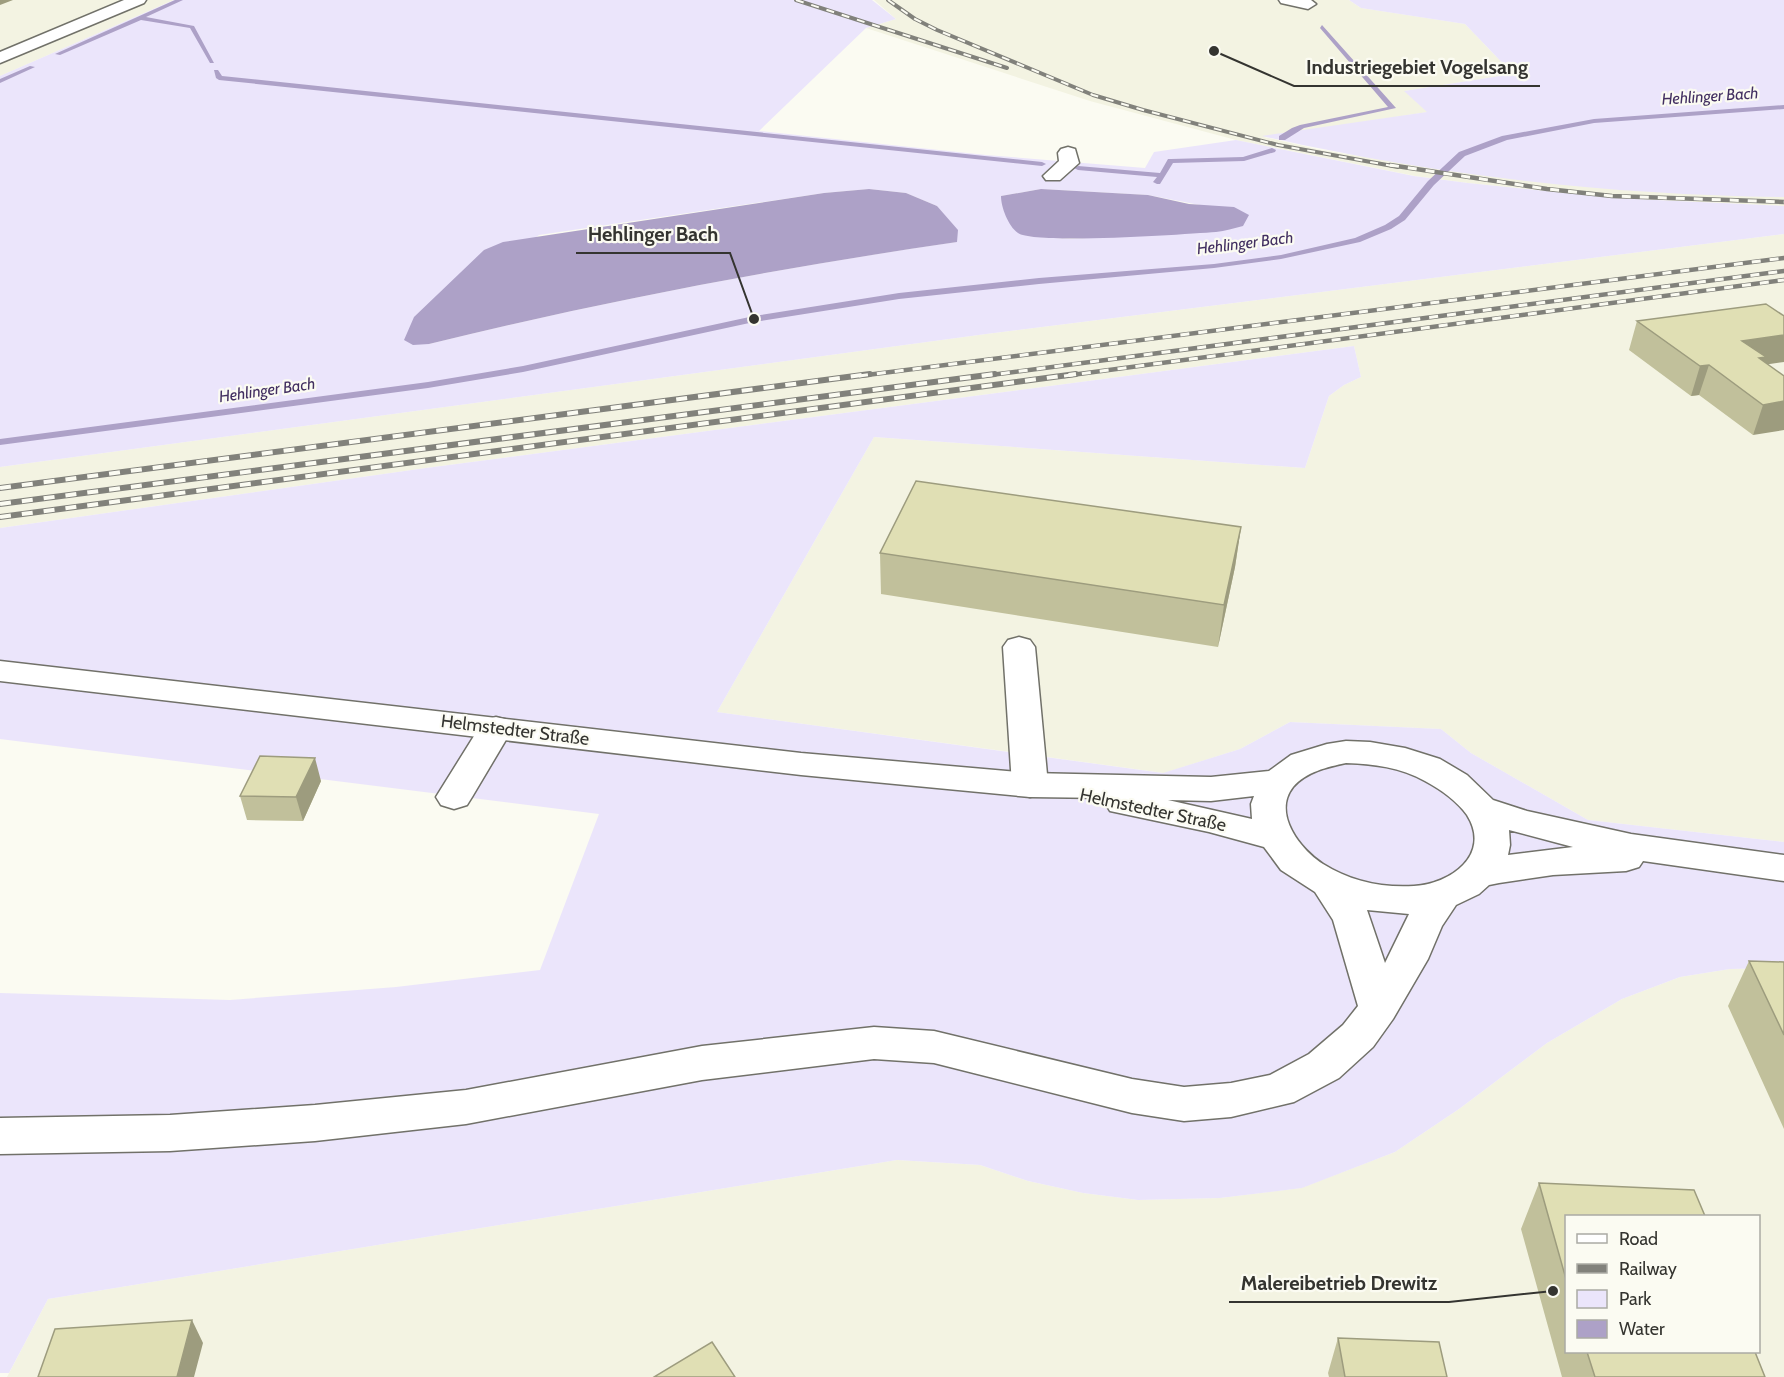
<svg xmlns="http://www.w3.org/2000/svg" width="1784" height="1377" viewBox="0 0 1784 1377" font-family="Cabin,sans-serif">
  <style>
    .built { fill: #f3f3e2; fill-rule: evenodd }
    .green { fill: #ebe5fb; fill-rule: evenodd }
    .water { fill: #ada1c7 }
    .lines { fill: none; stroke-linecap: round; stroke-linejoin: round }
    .stream { fill: #ada1c7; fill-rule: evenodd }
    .minor-casing { stroke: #717169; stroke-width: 3 }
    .major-casing { stroke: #717169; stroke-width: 3 }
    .minor { fill: #fff; fill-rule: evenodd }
    .major { fill: #fff; fill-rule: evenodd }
    .rail-far2-casing { stroke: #81817b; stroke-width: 4 }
    .rail-far1-casing { stroke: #81817b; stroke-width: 4.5 }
    .rail-casing { stroke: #81817b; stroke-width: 6 }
    .rail-far2 { stroke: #fbfbf2; stroke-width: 2; stroke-dasharray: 8; stroke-linecap: butt }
    .rail-far1 { stroke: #fbfbf2; stroke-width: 3; stroke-dasharray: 9; stroke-linecap: butt }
    .rail { stroke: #fbfbf2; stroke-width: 4; stroke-dasharray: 11; stroke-linecap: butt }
    .wall { fill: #c1c09b }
    .shaded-wall { fill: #9d9c7e }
    .building { fill: #e0dfb4; stroke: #9d9c7e; stroke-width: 1.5 }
    .labels { text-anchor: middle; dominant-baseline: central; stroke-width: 4.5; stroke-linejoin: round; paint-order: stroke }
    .far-water-label { font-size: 16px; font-style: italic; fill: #422f61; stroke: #fbfbf2 }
    .street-label { font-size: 18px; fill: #343430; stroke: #fbfbf2 }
    .leader { fill: none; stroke: #343430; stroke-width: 2 }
    .callout-dot { fill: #343430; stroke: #fbfbf2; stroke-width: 2 }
    .callout-label { font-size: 20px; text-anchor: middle; font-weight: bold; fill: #343430; stroke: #fbfbf2; stroke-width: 4.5; stroke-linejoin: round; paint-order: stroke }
  </style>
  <rect width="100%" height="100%" fill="#fbfbf2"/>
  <!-- built -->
  <path class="built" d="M0,0H174L0,76Z
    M874,0H1349L1361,8L1465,24L1513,74L1405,91L1428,112L1264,137L1321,150L1428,167L1541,182L1677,193L1784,197V206L1613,198L1468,183L1415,176L1236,140L1090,101L866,28L896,19Z
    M1784,234V842L1588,820L1471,753L1441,729L1290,722L1240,749L1164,773L717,712L874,437L1305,468L1329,396L1344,385L1361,377L1354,346L426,468L0,528V467L986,334Z
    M1784,968V1377H7L48,1299L897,1160L980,1165L1028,1181L1083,1193L1138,1200L1220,1198L1301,1188L1395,1152L1459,1109L1547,1043L1622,999L1680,977L1730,969ZM1566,1216H1758V1352H1566Z"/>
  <!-- green -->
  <path class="green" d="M174,0H872L896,19L866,28L759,131L986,155L1145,168L1154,152L1236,140L1414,176L1468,183L1613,198L1784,206V234L986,334L0,467V76ZM869,189L906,193L937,206L956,242C779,268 603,301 429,344L405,340L409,330L539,235L824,193ZM1041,189L1148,195L1205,206L1218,231L1070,239L1027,236L1001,196Z
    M1349,0H1784V197C1609,195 1432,175 1262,136L1427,112L1404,91L1513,74L1465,24L1361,8Z
    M1354,346L1361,377L1344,385L1329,396L1305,468L874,437L717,712L1163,773L1240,749L1290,722L1441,729L1471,753L1588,820L1784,842V968L1730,969L1680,977L1622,999L1547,1043L1459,1109L1395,1152L1302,1188L1220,1198L1138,1200L1083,1193L1028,1181L980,1165L897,1160L48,1299L9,1373H0V993L230,1000L396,987L540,970L599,814L0,739V528L426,468Z"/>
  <!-- water -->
  <path class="water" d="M869,189L906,193L937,206L958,230L957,242C779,268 603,301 429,344L413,345L404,340L414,317L484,250L503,242L824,193Z
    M1041,189L1148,195L1189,204L1234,207L1249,215L1243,226C1234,228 1225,231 1216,232C1187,234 1035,245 1018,233C1008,226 1001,207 1001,196Z"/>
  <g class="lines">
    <!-- stream -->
    <path class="stream" d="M175,0H183L146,17L194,26L214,63H210L190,28L141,20L60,55L55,54Z
      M1322,25L1396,108L1304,128L1285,140H1279V136L1292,128L1300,125L1388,107L1320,28Z
      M30,66L35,67L0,83V79Z
      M214,70H218L222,76L1042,162L1046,164L1042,166L219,80L216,78Z
      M1784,105V109L1594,123L1507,140L1465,156L1434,185L1405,220L1391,229L1360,242L1281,259L1214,268L1039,284L899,299L754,322L523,372L428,388L0,445V439L428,382L523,366L754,316L899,293L1039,278L1214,264L1281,255L1355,238L1385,225L1399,216L1428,181L1459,152L1502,136L1594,119Z
      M1272,148L1276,150L1275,152L1244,161L1173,163L1160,184H1157L1153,182L1157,177L1078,170L1074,168L1078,166L1160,173L1168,159H1171L1243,157Z"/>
    <defs>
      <path id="minor" d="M124,0H146L144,3L0,63V52Z
        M1279,0H1311L1316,4L1308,9L1281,3Z
        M1068,147L1075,149L1079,163L1060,180H1046L1043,176L1059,161L1058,153L1061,149Z
        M1019,637L1030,640L1035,647L1048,785L1043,793L1030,797L1017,793L1012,785L1003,647L1008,640Z
        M496,717L508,720L513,728L472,797L467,805L454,809L441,805L436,797L484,720Z"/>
      <path id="major" d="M0,661L801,753L1030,773L1211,777L1269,771L1291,755L1327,744L1346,741L1370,742L1405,748L1440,759L1467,775L1493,800L1527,811L1631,834L1784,855V881L1643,861L1639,867L1626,871L1553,875L1499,883L1489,885L1479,894L1456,905L1442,926L1428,959L1393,1019L1373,1047L1339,1078L1294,1102L1231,1117L1184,1121L1132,1113L934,1063L874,1059L702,1080L466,1124L315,1141L170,1151L0,1154V1118L170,1115L315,1105L466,1090L702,1046L874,1027L934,1031L1132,1079L1184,1087L1231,1083L1270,1075L1309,1054L1343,1025L1358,1006L1333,920L1315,892L1281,870L1264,847L1209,832L1110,811L1105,803L1108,798L1030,797L801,775L0,681ZM1346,763C1374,764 1400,767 1425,781C1440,789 1457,801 1467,815C1492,855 1450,884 1414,886C1381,888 1350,881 1323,864C1301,850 1272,814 1293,787C1306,772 1327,767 1346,763ZM1254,796L1251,804L1252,819L1168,800L1211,801ZM1509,830L1573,847L1508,855L1510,845ZM1367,910L1409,914L1385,963Z"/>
    </defs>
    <!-- minor casing -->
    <use href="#minor" class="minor-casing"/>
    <!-- major casing -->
    <use href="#major" class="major-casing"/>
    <!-- minor -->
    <use href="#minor" class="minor"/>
    <!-- major -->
    <use href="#major" class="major"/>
    <defs>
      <path id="rail-far2" d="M796,0L1007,68
        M888,0L915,19L937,30L1093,95L1143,110L1278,145L1398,167"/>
      <path id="rail-far1" d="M1390,165L1547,189L1612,196L1784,202
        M859,376L1784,258
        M983,376L1784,271
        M1064,376L1784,280"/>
      <path id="rail" d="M0,488L870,374
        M0,504L995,374
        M0,517L1076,374"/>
    </defs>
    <!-- rail-far2 casing -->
    <use href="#rail-far2" class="rail-far2-casing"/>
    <!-- rail-far1 casing -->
    <use href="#rail-far1" class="rail-far1-casing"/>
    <!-- rail casing -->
    <use href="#rail" class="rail-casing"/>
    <!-- rail-far2 -->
    <use href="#rail-far2" class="rail-far2"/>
    <!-- rail-far1 -->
    <use href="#rail-far1" class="rail-far1"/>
    <!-- rail -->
    <use href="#rail" class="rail"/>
  </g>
  <!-- wall -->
  <path class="wall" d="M1637,321L1768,365L1784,376L1753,435L1699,395L1691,396L1629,350Z
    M1241,527L1235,567L1218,647L881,594L880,553Z
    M321,781L303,821L247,820L240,796Z
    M1749,961L1784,962V1129L1728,1006Z
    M1539,1183L1566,1216V1352H1755L1765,1377H1562L1521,1229Z
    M1338,1338L1447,1377H1329L1328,1373Z"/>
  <!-- shaded-wall -->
  <path class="shaded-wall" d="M0,0H13L0,5Z
    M1784,335V362L1763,365L1742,341Z
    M1709,365L1699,395L1691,396L1700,366Z
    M1784,401V430L1753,435L1763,405Z
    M1241,527L1235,567L1218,647L1224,605Z
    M315,758L321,781L303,821L296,797Z
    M192,1320L203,1343L194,1377H177Z"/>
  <!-- building -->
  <path class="building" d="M1766,304L1784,316V335L1742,341L1766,357L1759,358L1784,376V401L1763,405L1709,365L1700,366L1637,321Z
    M916,481L1241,527L1224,605L880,553Z
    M260,756L315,758L296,797L240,796Z
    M1749,961L1784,962V1035Z
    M1539,1183L1694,1190L1705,1216H1566V1279Z
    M192,1320L177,1377H38L55,1329Z
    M1338,1338L1439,1342L1447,1377H1345Z
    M712,1342L735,1377H654Z
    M1587,1352H1755L1765,1377H1595Z"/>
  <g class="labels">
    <!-- far-water labels -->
    <g class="far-water-label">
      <text transform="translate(1710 96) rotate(-4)">Hehlinger Bach</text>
      <text transform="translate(1245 243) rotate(-7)">Hehlinger Bach</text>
      <text transform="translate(267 390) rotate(-8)">Hehlinger Bach</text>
    </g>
    <!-- street labels -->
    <g class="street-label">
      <text transform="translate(515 730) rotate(7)">Helmstedter Straße</text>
      <text transform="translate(1153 810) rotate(12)">Helmstedter Straße</text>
    </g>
  </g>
  <!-- callouts -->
  <path class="leader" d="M1214 51L1294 86H1540M754 319L730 253H576M1553 1291L1449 1302H1229"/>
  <g class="callout-dot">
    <circle cx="1214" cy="51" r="6"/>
    <circle cx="754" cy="319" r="6"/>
    <circle cx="1553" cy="1291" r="6"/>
  </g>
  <g class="callout-label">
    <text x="1417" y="74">Industriegebiet Vogelsang</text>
    <text x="653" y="241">Hehlinger Bach</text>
    <text x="1339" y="1290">Malereibetrieb Drewitz</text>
  </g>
  <!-- legend -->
  <rect x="1565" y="1215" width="195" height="138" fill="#fbfbf2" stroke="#ababa4" stroke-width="1.5"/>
  <rect x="1577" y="1234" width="30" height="9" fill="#ffffff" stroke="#ababa4" stroke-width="1.5"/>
  <text x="1619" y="1245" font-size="18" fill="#343430">Road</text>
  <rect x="1577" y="1264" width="30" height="9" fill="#81817b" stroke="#ababa4" stroke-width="1.5"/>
  <text x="1619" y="1275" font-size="18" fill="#343430">Railway</text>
  <rect x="1577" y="1290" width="30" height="18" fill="#ebe5fb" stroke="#ababa4" stroke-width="1.5"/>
  <text x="1619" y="1305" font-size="18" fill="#343430">Park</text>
  <rect x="1577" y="1320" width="30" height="18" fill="#ada1c7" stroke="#ababa4" stroke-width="1.5"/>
  <text x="1619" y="1335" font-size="18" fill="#343430">Water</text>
</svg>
